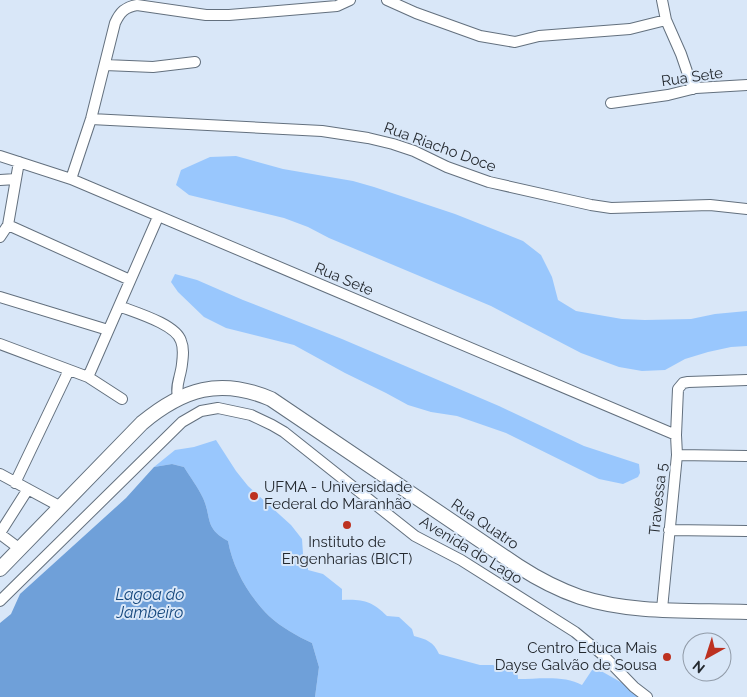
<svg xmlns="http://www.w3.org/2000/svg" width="747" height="697" viewBox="0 0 747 697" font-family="Raleway,sans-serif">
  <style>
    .green { fill: #99c7fd }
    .water { fill: #6fa0d9 }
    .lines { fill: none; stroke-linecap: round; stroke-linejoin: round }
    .street-casing { stroke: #63707e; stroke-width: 12 }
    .secondary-casing { stroke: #63707e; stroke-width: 16 }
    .street { stroke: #fff; stroke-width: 10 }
    .secondary { stroke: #fff; stroke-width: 14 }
    .poi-dot { fill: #bd3120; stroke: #d9e7f8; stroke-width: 2 }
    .labels { text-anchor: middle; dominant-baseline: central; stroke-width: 4; stroke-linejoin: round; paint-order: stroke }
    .street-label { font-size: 15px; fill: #24292f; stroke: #d9e7f8 }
    .poi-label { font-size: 15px; fill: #24292f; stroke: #d9e7f8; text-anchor: start }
    .water-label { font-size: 16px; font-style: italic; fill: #15477c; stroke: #d9e7f8 }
  </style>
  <rect width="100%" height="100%" fill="#d9e7f8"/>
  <!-- green -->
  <path class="green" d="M236,156L283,169L353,181L374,187L455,214L523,241L541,255L552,277L558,300L576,311L622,319L645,320L691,319L715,314L747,311V346L731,347L708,352L685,359L665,370L642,371L619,367L581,353L491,306L329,238L308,227L284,218L189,195L176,185L181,170L210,157Z
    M175,274L197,280L243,300L342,339L499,406L584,446L639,464L640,473L638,477L623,484L599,479L506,433L457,416L431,412L408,405L386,393L345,373L294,345L226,328L204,317L178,292L171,282Z
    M216,440L236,471L248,486L291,525L302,539L303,554L308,560V570L323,574L342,589V600C363,599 372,601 387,616L399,617L412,629L414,636C426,639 434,642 439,654L480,665H493L500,669L506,661L517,666L518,679C538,679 565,675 582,685L594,667L647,697H315L319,667L312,643C297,636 281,627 269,616C249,596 233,569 228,541C204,528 212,518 203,498C198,487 190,477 184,467L172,464L154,467L175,450L194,447Z"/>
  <!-- water -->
  <path class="water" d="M172,464L184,467C190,477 198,487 203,498C212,518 204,528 228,541C233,569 249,596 269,616C281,627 297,636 312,643L319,667L315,697H0V623L11,614L20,594L126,498L154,467Z"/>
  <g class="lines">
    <defs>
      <path id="street" d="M387,0L416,13L480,36L515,42L539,36L630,29L666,20
        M662,0L666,20L681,54L693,89
        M105,65L153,67L195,62
        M611,103L668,95L696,88L747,85
        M91,119L322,131L368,138L393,144L414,151L447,167L489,182L591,205L611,208L710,205L747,209
        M0,156L71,179L676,435
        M71,179L91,119L115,23C120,12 125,7 137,5L206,15H229L337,6L350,0
        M0,180L16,179L19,162
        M8,225L130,280
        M0,237L8,225L16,179
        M0,297L108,330
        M119,306C134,312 176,324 181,341C184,348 183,356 182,364C181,376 175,385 178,397
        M0,344L88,377L122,399
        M88,377L158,217
        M677,455L747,456
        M0,474L61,507
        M15,483L69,370
        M669,530L747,531
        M0,533L28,489
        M0,534L20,549
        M0,601L182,422L201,411L218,408L251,415L272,425L284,432L415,536L461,560L575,632L603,655L634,687L647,697
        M662,609L677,455L676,435L678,389L683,383L688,382L747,380"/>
      <path id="secondary" d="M0,569L142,423C183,389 220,377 271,399L518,566C538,579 557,589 580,597C632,614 692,610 747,612"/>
    </defs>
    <!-- street casing -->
    <use href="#street" class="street-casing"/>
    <!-- secondary casing -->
    <use href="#secondary" class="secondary-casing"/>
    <!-- street -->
    <use href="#street" class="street"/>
    <!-- secondary -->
    <use href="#secondary" class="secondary"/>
  </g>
  <!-- markers -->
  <g class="poi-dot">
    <circle cx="254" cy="496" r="5"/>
    <circle cx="347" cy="525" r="5"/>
    <circle cx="667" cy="657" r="5"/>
  </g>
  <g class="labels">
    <!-- street labels -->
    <g class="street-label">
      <text transform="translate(692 77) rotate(-8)">Rua Sete</text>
      <text transform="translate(440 147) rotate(20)">Rua Riacho Doce</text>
      <text transform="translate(344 279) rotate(23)">Rua Sete</text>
      <text transform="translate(658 499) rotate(-84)">Travessa 5</text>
      <text transform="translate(485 524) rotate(34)">Rua Quatro</text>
      <text transform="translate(471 550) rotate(31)">Avenida do Lago</text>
    </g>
    <!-- poi labels -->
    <g class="poi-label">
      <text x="264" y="487">UFMA - Universidade<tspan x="264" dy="17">Federal do Maranhão</tspan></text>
      <text x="347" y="542" text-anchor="middle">Instituto de<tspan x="347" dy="17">Engenharias (BICT)</tspan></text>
      <text x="657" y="648" text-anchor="end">Centro Educa Mais<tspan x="657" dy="17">Dayse Galvão de Sousa</tspan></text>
    </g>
    <!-- water labels -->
    <g class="water-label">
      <text x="150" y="594">Lagoa do<tspan x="150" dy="18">Jambeiro</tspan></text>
    </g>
  </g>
  <!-- north arrow -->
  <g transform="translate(707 657) rotate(219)"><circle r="24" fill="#d9e7f8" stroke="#919ba8"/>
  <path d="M0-4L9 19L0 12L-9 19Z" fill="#bd3120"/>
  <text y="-8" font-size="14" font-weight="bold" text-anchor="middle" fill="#24292f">N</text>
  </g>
</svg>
